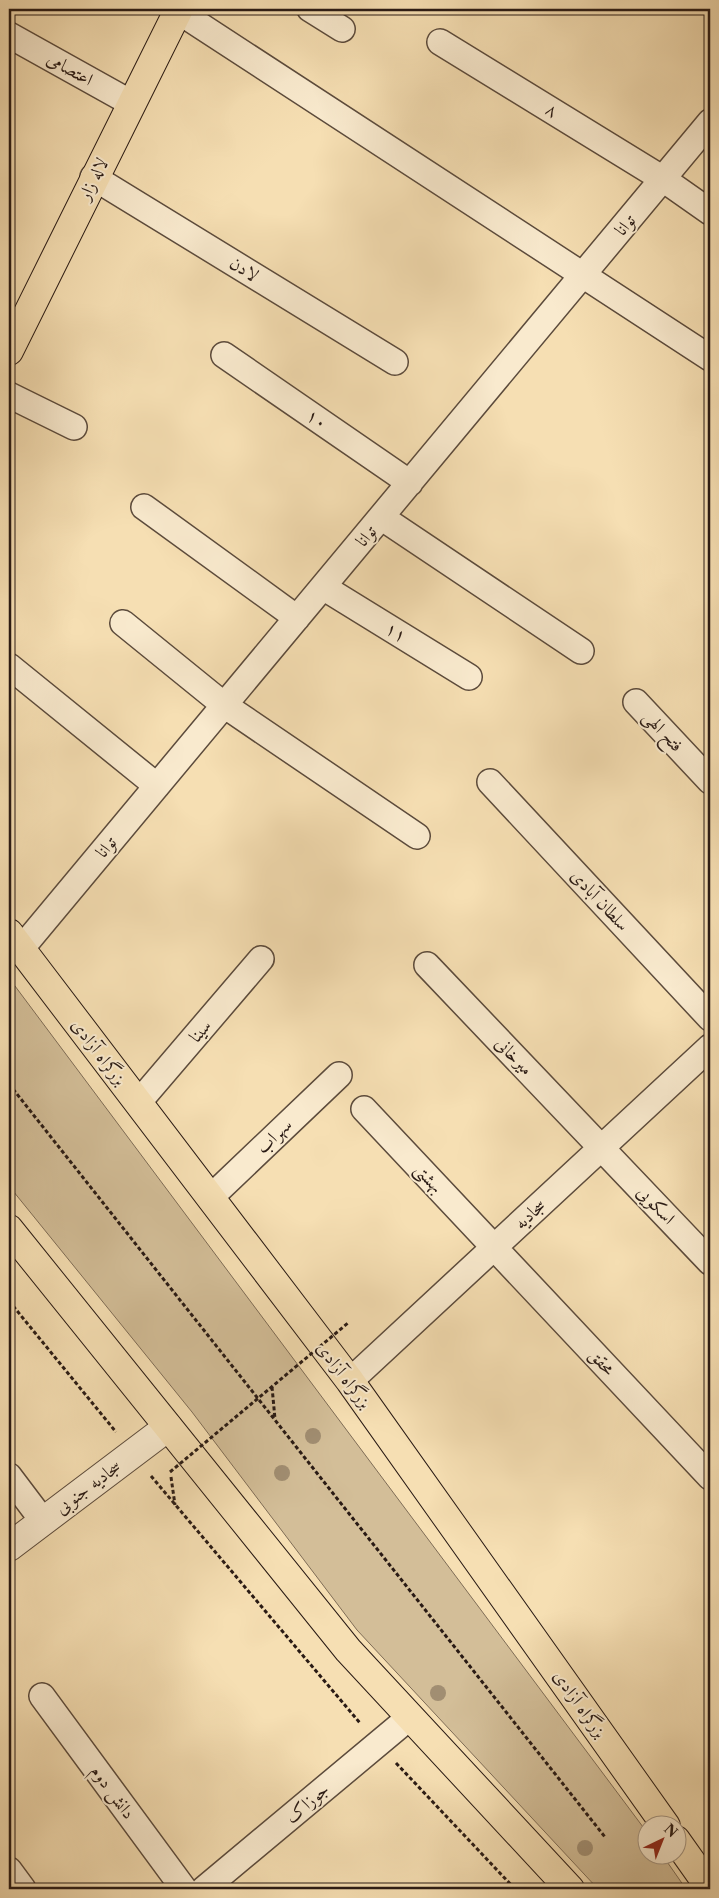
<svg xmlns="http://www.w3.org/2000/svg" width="719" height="1898" viewBox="0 0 719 1898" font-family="'Libre Caslon Text',Amiri,serif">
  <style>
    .green { fill: #d3be98; stroke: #7e6c56 }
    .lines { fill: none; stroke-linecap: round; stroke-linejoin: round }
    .minor-casing { stroke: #5c4b3c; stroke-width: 28 }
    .tertiary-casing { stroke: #5c4b3c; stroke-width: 30 }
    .primary-casing { stroke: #291a14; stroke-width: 30 }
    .trunk-casing { stroke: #291a14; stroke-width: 30 }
    .path { stroke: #291a14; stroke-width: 3; stroke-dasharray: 4 2.5; stroke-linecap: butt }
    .minor { stroke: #f9eace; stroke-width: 25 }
    .tertiary { stroke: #f9eace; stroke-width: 28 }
    .primary { stroke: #f6dfb3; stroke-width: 28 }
    .trunk { stroke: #f6dfb3; stroke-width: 28 }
    .path-bridge { stroke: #291a14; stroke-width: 3; stroke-dasharray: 4 2.5; stroke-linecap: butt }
    .tree { fill: #a18e72 }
    .labels { text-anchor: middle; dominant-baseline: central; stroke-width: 4; stroke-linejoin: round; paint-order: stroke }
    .street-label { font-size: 18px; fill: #291a14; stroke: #f9eace }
  </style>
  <rect width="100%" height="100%" fill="#f6dfb3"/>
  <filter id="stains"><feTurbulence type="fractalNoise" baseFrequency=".004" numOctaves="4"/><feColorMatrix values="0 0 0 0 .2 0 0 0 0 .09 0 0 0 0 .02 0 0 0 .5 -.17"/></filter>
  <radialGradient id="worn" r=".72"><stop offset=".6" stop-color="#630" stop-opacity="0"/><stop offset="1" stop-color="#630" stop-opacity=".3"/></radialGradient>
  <!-- green -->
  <path class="green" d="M9,978L646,1831V1856H663L686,1889H598L357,1630L192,1412L9,1186Z"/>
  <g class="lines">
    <defs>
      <path id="minor" d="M310,9L342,29
        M178,11L710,358
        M9,35L131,103
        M440,42L663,179L710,212
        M93,177L395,362
        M224,355L410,483
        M9,395L74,427
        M144,507L297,618
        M381,517L581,651
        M323,587L469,677
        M123,623L224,705L417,836
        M9,666L157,786
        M636,702L710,781
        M490,782L710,1018
        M21,949L710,122
        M427,965L710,1262
        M138,1103L261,959
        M364,1109L710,1477
        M210,1198L339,1075
        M350,1381L710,1047
        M9,1476L43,1521
        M42,1696L184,1889
        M9,1870L23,1889
        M204,1889L410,1717"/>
      <path id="tertiary" d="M9,1547L168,1427"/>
      <path id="primary" d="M9,351L179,9"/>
      <path id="trunk" d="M9,933L350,1381L666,1826
        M9,1229L348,1650L570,1889
        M676,1840L710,1888"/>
    </defs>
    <!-- minor casing -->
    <use href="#minor" class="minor-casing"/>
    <!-- tertiary casing -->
    <use href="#tertiary" class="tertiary-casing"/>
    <!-- primary casing -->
    <use href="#primary" class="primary-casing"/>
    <!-- trunk casing -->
    <use href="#trunk" class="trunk-casing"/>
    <!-- path -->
    <path class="path" d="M9,1084L605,1837
      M9,1301L116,1432
      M272,1387L275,1419
      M151,1476L360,1723
      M171,1477L175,1505
      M396,1763L515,1889"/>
    <!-- minor -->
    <use href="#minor" class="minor"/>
    <!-- tertiary -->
    <use href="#tertiary" class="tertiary"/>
    <!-- primary -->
    <use href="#primary" class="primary"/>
    <!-- trunk -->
    <use href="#trunk" class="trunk"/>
    <!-- path-bridge -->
    <path class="path-bridge" d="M170,1472L348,1323"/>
  </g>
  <!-- trees -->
  <g class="tree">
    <circle cx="313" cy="1436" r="8"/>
    <circle cx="282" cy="1473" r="8"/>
    <circle cx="438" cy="1693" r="8"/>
    <circle cx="585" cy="1848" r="8"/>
  </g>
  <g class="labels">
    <!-- street labels -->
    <g class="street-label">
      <text transform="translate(70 69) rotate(29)">اعتصامی</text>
      <text transform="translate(552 110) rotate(32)">۸</text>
      <text transform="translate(93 179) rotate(-63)">لاله زار</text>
      <text transform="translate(625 225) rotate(-50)">توانا</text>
      <text transform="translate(244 269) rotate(32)">لادن</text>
      <text transform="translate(317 419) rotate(34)">۱۰</text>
      <text transform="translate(366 536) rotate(-50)">توانا</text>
      <text transform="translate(396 632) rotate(32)">۱۱</text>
      <text transform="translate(663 731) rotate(47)">فتح الهی</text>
      <text transform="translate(106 847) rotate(-50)">توانا</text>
      <text transform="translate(600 900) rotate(47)">سلطان آبادی</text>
      <text transform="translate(200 1031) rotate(-50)">سینا</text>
      <text transform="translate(99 1052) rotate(53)">بزرگراه آزادی</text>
      <text transform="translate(514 1056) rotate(46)">میرخانی</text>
      <text transform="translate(274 1136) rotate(-44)">سهراب</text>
      <text transform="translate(429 1178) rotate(47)">بهشتی</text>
      <text transform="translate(656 1205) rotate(46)">اسکویی</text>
      <text transform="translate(530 1214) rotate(-43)">سجادیه</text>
      <text transform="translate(602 1362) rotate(47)">محقق</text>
      <text transform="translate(344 1375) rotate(53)">بزرگراه آزادی</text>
      <text transform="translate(88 1487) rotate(-37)">سجادیه جنوبی</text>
      <text transform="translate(580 1704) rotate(55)">بزرگراه آزادی</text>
      <text transform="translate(113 1792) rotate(54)">دانش دوم</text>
      <text transform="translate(307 1803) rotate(-40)">جوزاک</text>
    </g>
  </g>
  <!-- margin -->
  <rect width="719" height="1898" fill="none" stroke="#f6dfb3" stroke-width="30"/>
  <rect x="10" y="10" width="699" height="1878" fill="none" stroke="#291a14" stroke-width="2.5"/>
  <rect x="15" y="15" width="689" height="1868" fill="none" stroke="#291a14"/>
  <!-- north arrow -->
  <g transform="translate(662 1840) rotate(43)"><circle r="24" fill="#f9eace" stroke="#a69784"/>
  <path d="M0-4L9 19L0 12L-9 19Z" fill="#8f2418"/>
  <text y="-8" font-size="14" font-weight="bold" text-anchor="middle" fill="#291a14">N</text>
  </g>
  <rect width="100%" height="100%" filter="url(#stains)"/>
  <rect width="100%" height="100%" fill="url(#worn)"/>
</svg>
